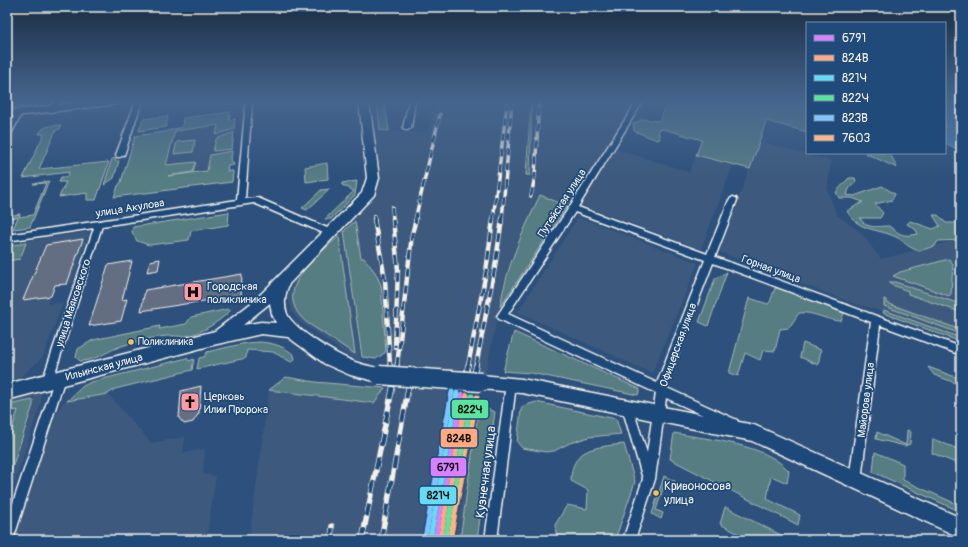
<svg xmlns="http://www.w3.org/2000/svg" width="968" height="547" viewBox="0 0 968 547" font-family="Pangolin,sans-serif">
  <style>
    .built { fill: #3d5a7e }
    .green { fill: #577d82; stroke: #a6b7b5 }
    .water { fill: #487aa5; stroke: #8daac0 }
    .building { fill: #636e83; stroke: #f4f1e8 }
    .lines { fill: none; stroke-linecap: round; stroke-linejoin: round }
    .street-casing { stroke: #f4f1e8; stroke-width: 3 }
    .secondary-casing { stroke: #f4f1e8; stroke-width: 3 }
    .primary-casing { stroke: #f4f1e8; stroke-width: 3 }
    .street { fill: #1f4a7a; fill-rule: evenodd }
    .secondary { fill: #1f4a7a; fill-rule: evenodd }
    .primary { fill: #1f4a7a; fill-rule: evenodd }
    .rail-far2-casing { stroke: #f4f1e8; stroke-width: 3.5 }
    .rail-far1-casing { stroke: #f4f1e8; stroke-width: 4.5 }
    .rail-casing { stroke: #f4f1e8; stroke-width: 5.5 }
    .rail-far2 { stroke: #1f4a7a; stroke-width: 2.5; stroke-dasharray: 8; stroke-linecap: butt }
    .rail-far1 { stroke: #1f4a7a; stroke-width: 3; stroke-dasharray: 9; stroke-linecap: butt }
    .rail { stroke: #1f4a7a; stroke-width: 4; stroke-dasharray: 12; stroke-linecap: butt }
    .primary-bridge-casing { stroke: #f4f1e8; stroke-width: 21; stroke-linecap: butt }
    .primary-bridge { stroke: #1f4a7a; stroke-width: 18 }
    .rail-1-casing { stroke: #1f4a7a; stroke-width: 8 }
    .rail-2-casing { stroke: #1f4a7a; stroke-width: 8 }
    .rail-3-casing { stroke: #1f4a7a; stroke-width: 8 }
    .rail-4-casing { stroke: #1f4a7a; stroke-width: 8 }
    .rail-5-casing { stroke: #1f4a7a; stroke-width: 8 }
    .rail-6-casing { stroke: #1f4a7a; stroke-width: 8 }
    .rail-1 { stroke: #d880ff; stroke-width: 5 }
    .rail-2 { stroke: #ffa980; stroke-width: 5 }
    .rail-3 { stroke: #66dbf5; stroke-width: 5 }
    .rail-4 { stroke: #5ae49d; stroke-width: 5 }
    .rail-5 { stroke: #80c4ff; stroke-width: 5 }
    .rail-6 { stroke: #ffb580; stroke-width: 5 }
    .bus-dot { fill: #fcc24d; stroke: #1f4a7a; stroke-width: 1.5 }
    .labels { text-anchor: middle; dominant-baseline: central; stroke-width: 3.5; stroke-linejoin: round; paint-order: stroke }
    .bus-label { font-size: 10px; fill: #f4f1e8; stroke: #1f4a7a; text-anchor: start }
    .street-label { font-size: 11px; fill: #f4f1e8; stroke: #1f4a7a }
    .poi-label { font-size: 11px; fill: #f4f1e8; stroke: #1f4a7a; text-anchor: start }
    .near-bus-label { font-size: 12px; fill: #f4f1e8; stroke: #1f4a7a; text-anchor: start }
    .near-street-label { font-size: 13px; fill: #f4f1e8; stroke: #1f4a7a }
    .line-badge { stroke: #1f4a7a; stroke-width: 1.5 }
    .pale-badge-label { font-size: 11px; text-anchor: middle; font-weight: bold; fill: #111 }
  </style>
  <rect width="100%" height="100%" fill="#2d517c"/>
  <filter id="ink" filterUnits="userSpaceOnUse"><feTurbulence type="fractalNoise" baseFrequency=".025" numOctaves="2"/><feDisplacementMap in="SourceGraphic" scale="8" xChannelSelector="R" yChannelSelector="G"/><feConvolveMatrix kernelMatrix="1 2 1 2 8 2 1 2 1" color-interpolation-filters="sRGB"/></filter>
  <g filter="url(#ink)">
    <!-- built -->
    <path class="built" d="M373,101H387L393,132H427L430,124L434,101H637L567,206L539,196L515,249L505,278L479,406L460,540H249L269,390L374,403L385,388L386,352L375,272L364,258L361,259L355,221L344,232L361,361L350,357L299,321L292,312L288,298L294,277L359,211L373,195L378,186V169Z
      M235,119L231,159L228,160L227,168L121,183L135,136L164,132L173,128Z
      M759,141L831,161L827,190L837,215L860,232L881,259L961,239V342L869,307L855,304L720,252Z
      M616,149L689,172L696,155L733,165L701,249L581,205Z
      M578,217L698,263L652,373L518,312Z
      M89,232L72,283L55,286L49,300L48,304L63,302L43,357L15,382L7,384V244Z
      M38,393L41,395V402L7,507V400Z
      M108,394L151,443L185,437L183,453L205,449L203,474L216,476L206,540H14L51,423L63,402Z"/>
    <!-- green -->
    <path class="green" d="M44,101L38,105L7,108L8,101Z
      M377,101H384L389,131L380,130Z
      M531,101H532L530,175H526Z
      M653,101H807V132L766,121L750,169L696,155L702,140L663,129L658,130L660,139L657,140L634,131L633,124L643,119L659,121L666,106Z
      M230,112L229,120L235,119L234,129L216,135L218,125L175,131L166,165L196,162L193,172L168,176L207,171L210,155L232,151L231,159L234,165L228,166L227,171H233L232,182L114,197L118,186L121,182L135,136L164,132L182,127L183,118Z
      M168,116L166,127L139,131L143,119Z
      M58,125L61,126L60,129L56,130L39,169L109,162L96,200H87V193L59,197L66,182H59L61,177H67L69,172L23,178L44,134H39C43,126 49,126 58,125Z
      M234,132L232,149L213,151L216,139Z
      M195,140L193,152L174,154L177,142Z
      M865,153H890L897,168Z
      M116,158L115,161H119L114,178L104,185L112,159Z
      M327,163L328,179L306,182L305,167Z
      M849,178H855L856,181L849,189L847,195L854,196L882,186L895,194L892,200L875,204L883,213L880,218H860C867,230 877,226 889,226C900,235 904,237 918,234L916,230L907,224L910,221L933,229L940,226L933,215H938L946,223H955L961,219V240L938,241L935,246C930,247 922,251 917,250C908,248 903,240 896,237C877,228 859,232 847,211L863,202L852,198H839L836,192Z
      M49,181L30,227L13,229L18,217L7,218V216L20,214L19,217L33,215L46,183L33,184Z
      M357,181L355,195L331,219H325L354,191L342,185V183Z
      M330,189L307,210L302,208L321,190Z
      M540,195L567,206L500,307C507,264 522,234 540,195Z
      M229,212L228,225L191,231L189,240L149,245L137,241L132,232L133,227Z
      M355,221L361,258H364L375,272L381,285L386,352L376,359L362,357L344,231Z
      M339,236L355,354L306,322C270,290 316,258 339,236Z
      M26,243L20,259L7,261V246Z
      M949,259L953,264L951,294L949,296L893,276L900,272Z
      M727,272L708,326L699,322L715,279Z
      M890,282H895L960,304V312L908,294V291L890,284Z
      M775,288H781L844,313L841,321C827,321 813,311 799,313L789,328L780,329L775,351L763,350L760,360L745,353L738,376L729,373L749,298L768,304L770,302Z
      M884,299L887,300V303L961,330V334L884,306Z
      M229,309L231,310C220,321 201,334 186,336C180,337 173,335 167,336C154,337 139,341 125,345C109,349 97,361 80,361L76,357L78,349L93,340L160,326L159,329L186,324L191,317Z
      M884,310L961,338V342L883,313Z
      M514,332L640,389L638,395L531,373L503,371Z
      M260,342C273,343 284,346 294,355L295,359L291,362L273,352L247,350L246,358L197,369L199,358L204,357L207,352L246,343Z
      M803,343L821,350L818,365L800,357Z
      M187,358L189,361L194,359L192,370L115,389L108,394L67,401L83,386L91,382Z
      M928,367L961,379V385L934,375Z
      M286,377L315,382L385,388L374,403L269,390Z
      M33,400V405L7,483V445L18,410L7,412V405Z
      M536,402L616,419L621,434L589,437L570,443L554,451L546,452L522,448L517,442L521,410L523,406Z
      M479,406L495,412L477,540H460Z
      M907,430L911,432L910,444L905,446L876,439L877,432L906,445Z
      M674,433C710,440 764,443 789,471L787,483L771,476L767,499L800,515L798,525L670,459Z
      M933,439L958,449V464L932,453Z
      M624,444L635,482L615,540H557L555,525L567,505L587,509L588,490L571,481C571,447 597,447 624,444Z
      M875,452L903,464V480L961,506V512L873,472Z
      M664,476L675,481L674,486L668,488L664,486L656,510L663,513L661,519L652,514Z
      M725,507L791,540H750L720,524Z"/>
    <!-- water -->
    <path class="water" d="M945,101H961V151L945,143Z"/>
    <!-- building -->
    <path class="building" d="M83,239L67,284L55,285L51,296L23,300L46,245Z
      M160,259L158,270L147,272L150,261Z
      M132,261L122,300L127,299L121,321L89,326L108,265Z
      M242,274L241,295L141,311L145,290Z
      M201,386L199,413L193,422L184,424L179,418L181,391Z"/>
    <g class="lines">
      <defs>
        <path id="street" d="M57,101H65L49,111H45V109Z
          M69,101H77L83,106L82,107H78Z
          M136,101H142L124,155L120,157H117L116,155Z
          M246,101H252L245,199L258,198L334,231L335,233L334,235H328L254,203L102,226L52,382L51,385L47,387L43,385L42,382L94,228L7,241V235L237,200Z
          M409,101H415L411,128L407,130L403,128Z
          M637,101H643L578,207L707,254L729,200L733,197L736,198L737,200L715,257L961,347V355L880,325L861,480L859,484L855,486L851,484L849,480L871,322L713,263L668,379L667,388L737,420L739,424L737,428L733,429L666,398L655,479L635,540H623L643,479L622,407L623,403L627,402L631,403L647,453L656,393L499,319L497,316L570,206ZM575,212L705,260L657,383L508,314Z
          M19,111L22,113L11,134L7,136V128L17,112Z
          M60,373L64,375L65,378L13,540H7V521L55,378L56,375Z
          M511,379L515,381L516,384L497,540H485L506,384L507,381Z"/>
        <path id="secondary" d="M93,101H121L117,104L7,117V111Z"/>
        <path id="primary" d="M359,101H369L379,178L374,195L289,284C285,294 283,304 287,314C294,330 341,358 358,363C366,366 376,367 385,370L387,375L385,380L379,382L350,375L325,364L288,337L261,334L213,345L7,400V384L215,331L254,301L362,193L367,178ZM270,303L272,314L276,323L261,322L243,325Z
          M481,375L522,379L754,425L961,518V538L752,441L522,393L481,389L475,387L473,382L475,377Z"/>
      </defs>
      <!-- street casing -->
      <use href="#street" class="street-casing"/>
      <!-- secondary casing -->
      <use href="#secondary" class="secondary-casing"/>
      <!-- primary casing -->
      <use href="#primary" class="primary-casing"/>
      <!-- street -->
      <use href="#street" class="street"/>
      <!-- secondary -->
      <use href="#secondary" class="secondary"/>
      <!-- primary -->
      <use href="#primary" class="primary"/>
      <defs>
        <path id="rail-far2" d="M531,196L535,176L539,101
          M392,207L393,220
          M374,216L375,220
          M415,220L440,114
          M493,220L507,103
          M502,220L512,101"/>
        <path id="rail-far1" d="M374,219L385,279L390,366
          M393,219L398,270L395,347
          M397,366L412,234L416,219
          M468,366L486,272L493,219
          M476,366L495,267L502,219"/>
        <path id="rail" d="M390,365L391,376
          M462,394L468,365
          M331,540L332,526
          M362,540L397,365
          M381,540L410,378
          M443,540L476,365"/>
      </defs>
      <!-- rail-far2 casing -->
      <use href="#rail-far2" class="rail-far2-casing"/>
      <!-- rail-far1 casing -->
      <use href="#rail-far1" class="rail-far1-casing"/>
      <!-- rail casing -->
      <use href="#rail" class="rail-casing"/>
      <!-- rail-far2 -->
      <use href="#rail-far2" class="rail-far2"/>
      <!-- rail-far1 -->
      <use href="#rail-far1" class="rail-far1"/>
      <!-- rail -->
      <use href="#rail" class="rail"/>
      <defs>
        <path id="primary-bridge" d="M379,375L481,382"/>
      </defs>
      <!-- primary-bridge casing -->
      <use href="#primary-bridge" class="primary-bridge-casing"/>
      <!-- primary-bridge -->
      <use href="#primary-bridge" class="primary-bridge"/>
      <defs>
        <path id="rail-1" d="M435,540L462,394"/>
        <path id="rail-2" d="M440,540L467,395"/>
        <path id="rail-3" d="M430,539L457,393"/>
        <path id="rail-4" d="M445,540L472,396"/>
        <path id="rail-5" d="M425,538L452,392"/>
        <path id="rail-6" d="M450,540L477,397"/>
      </defs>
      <!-- rail-1 casing -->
      <use href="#rail-1" class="rail-1-casing"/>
      <!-- rail-2 casing -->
      <use href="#rail-2" class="rail-2-casing"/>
      <!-- rail-3 casing -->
      <use href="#rail-3" class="rail-3-casing"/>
      <!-- rail-4 casing -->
      <use href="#rail-4" class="rail-4-casing"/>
      <!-- rail-5 casing -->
      <use href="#rail-5" class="rail-5-casing"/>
      <!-- rail-6 casing -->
      <use href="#rail-6" class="rail-6-casing"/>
      <!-- rail-1 -->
      <use href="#rail-1" class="rail-1"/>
      <!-- rail-2 -->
      <use href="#rail-2" class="rail-2"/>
      <!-- rail-3 -->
      <use href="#rail-3" class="rail-3"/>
      <!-- rail-4 -->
      <use href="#rail-4" class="rail-4"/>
      <!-- rail-5 -->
      <use href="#rail-5" class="rail-5"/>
      <!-- rail-6 -->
      <use href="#rail-6" class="rail-6"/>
    </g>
  </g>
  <!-- sky -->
  <linearGradient id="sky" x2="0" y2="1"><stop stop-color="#192d44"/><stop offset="0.57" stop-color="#46658e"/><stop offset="1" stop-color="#46658e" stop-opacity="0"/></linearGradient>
  <rect width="968" height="178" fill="url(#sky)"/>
  <!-- icons -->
  <defs>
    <symbol id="hospital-square" viewBox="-11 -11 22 22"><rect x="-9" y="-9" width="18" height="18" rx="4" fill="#ff9aa2" stroke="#1f4a7a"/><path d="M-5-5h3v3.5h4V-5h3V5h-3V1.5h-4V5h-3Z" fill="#111"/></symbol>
    <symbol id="church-square" viewBox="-11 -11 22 22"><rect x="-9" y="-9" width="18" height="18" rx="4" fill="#ff9aa2" stroke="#1f4a7a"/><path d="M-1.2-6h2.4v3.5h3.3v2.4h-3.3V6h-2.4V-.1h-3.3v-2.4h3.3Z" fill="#111"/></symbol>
  </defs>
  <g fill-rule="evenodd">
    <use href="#hospital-square" x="182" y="281" width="22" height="22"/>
    <use href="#church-square" x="179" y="391" width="22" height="22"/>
  </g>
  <!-- markers -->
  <g class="bus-dot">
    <circle cx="131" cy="342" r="3.5"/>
    <circle cx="656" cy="493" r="3.5"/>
  </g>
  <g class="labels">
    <!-- bus labels -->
    <g class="bus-label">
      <text x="138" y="342">Поликлиника</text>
    </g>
    <!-- street labels -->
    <g class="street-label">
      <text transform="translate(562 203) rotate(-57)">Путейская улица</text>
      <text transform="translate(130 208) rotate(-9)">улица Акулова</text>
      <text transform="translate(771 269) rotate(20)">Горная улица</text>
      <text transform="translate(73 303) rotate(-72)">улица Маяковского</text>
      <text transform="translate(678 345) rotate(-70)">Офицерская улица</text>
      <text transform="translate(104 367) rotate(-15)">Ильинская улица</text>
      <text transform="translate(866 400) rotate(-83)">Майорова улица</text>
    </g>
    <!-- poi labels -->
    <g class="poi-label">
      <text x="207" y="286">Городская<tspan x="207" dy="13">поликлиника</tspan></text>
      <text x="204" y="396">Церковь<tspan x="204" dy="13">Илии Пророка</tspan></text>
    </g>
    <!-- near-bus labels -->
    <g class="near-bus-label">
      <text x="664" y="486">Кривоносова<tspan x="664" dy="14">улица</tspan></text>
    </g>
    <!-- near-street labels -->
    <g class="near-street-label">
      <text transform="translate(486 472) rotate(-83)">Кузнечная улица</text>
    </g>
  </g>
  <g class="line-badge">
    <rect x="451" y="399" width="38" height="20" rx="4" fill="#5ae49d"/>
    <rect x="440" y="428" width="38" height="20" rx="4" fill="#ffa980"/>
    <rect x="430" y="457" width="37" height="20" rx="4" fill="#d880ff"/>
    <rect x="419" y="486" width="38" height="19" rx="4" fill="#66dbf5"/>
  </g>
  <g class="pale-badge-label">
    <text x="470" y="413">822Ч</text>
    <text x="459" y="442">824В</text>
    <text x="448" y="471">6791</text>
    <text x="438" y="499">821Ч</text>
  </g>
  <!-- margin -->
  <rect width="968" height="547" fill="none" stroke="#1f4a7a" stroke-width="24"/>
  <rect x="12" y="12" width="944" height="523" fill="none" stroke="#f4f1e8" stroke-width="1.5" filter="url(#ink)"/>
  <!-- legend -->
  <rect x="806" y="22" width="140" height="132" fill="#1f4a7a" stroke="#748da6"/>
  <rect x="814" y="35" width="20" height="6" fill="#d880ff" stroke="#748da6"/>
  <text x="842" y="42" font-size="12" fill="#f4f1e8">6791</text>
  <rect x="814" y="55" width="20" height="6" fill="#ffa980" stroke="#748da6"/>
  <text x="842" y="62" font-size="12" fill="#f4f1e8">824В</text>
  <rect x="814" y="75" width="20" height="6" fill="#66dbf5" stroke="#748da6"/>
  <text x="842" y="82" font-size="12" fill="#f4f1e8">821Ч</text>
  <rect x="814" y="95" width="20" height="6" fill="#5ae49d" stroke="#748da6"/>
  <text x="842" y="102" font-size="12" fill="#f4f1e8">822Ч</text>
  <rect x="814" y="115" width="20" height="6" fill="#80c4ff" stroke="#748da6"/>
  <text x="842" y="122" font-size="12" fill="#f4f1e8">823В</text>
  <rect x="814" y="135" width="20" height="6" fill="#ffb580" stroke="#748da6"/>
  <text x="842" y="142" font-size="12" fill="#f4f1e8">7603</text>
</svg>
